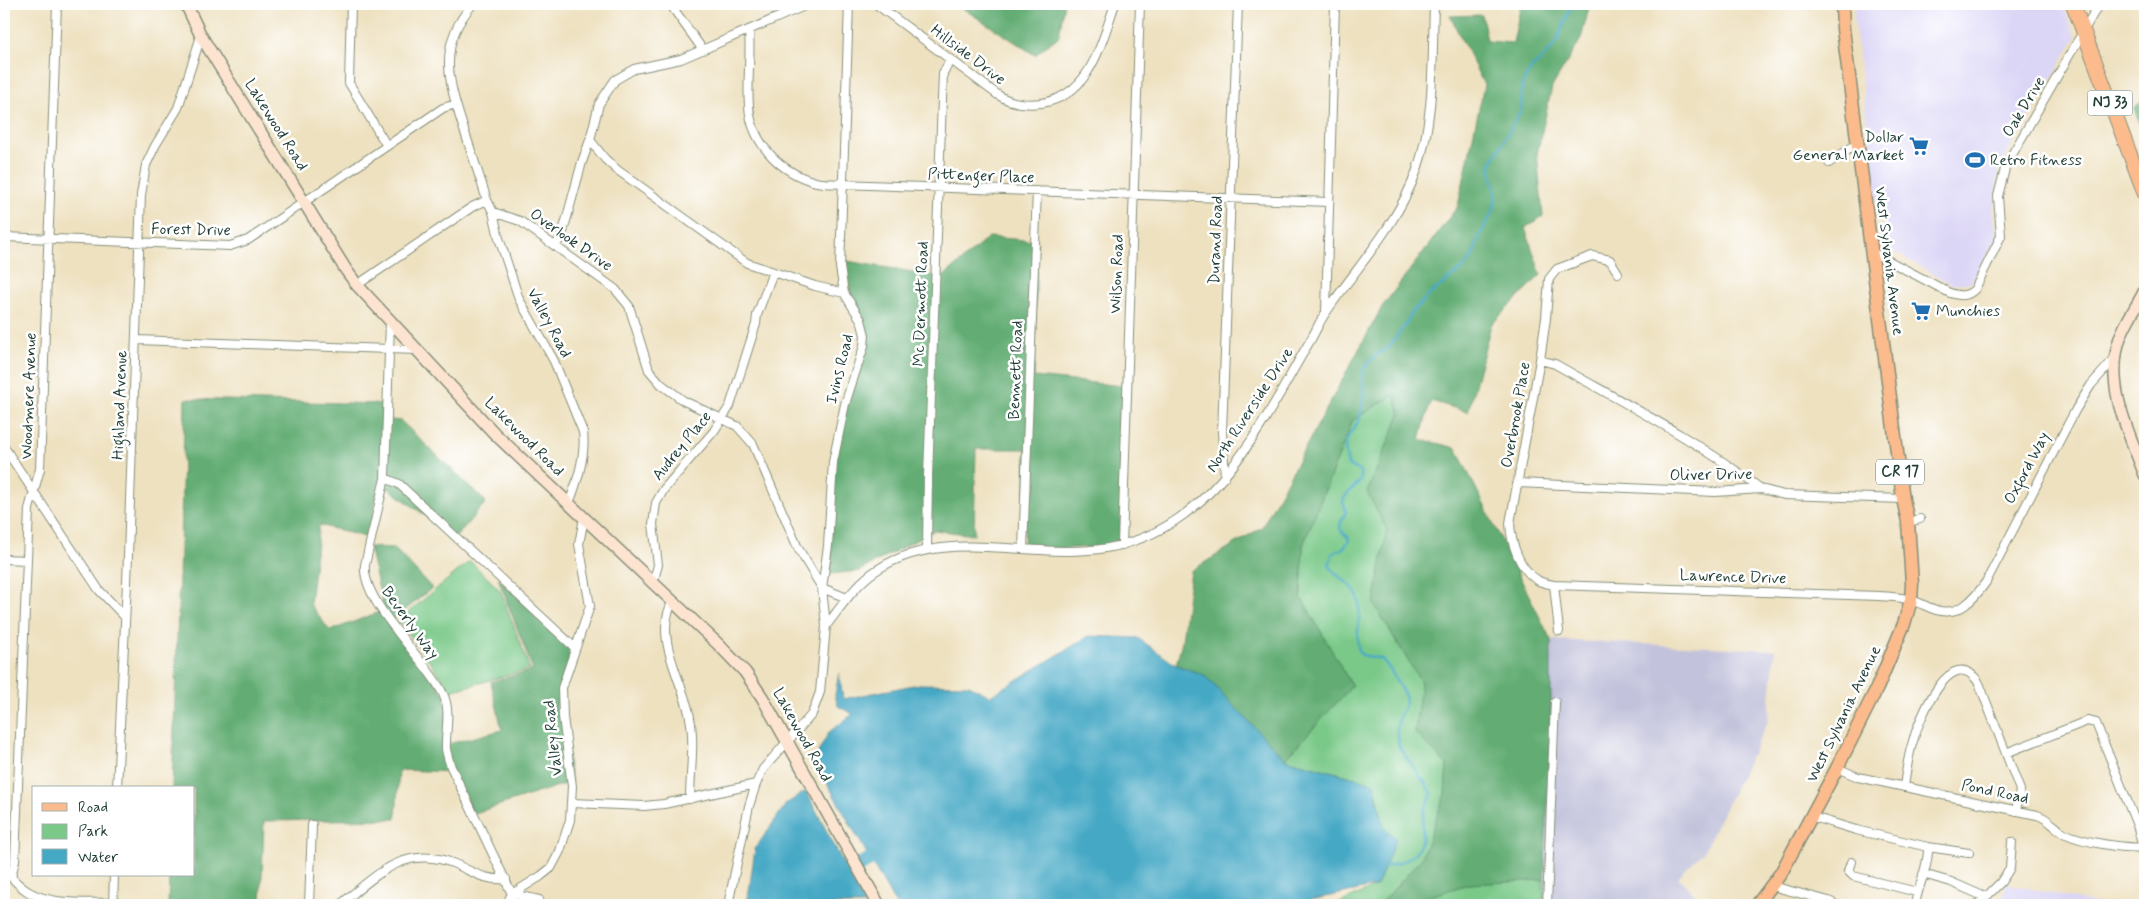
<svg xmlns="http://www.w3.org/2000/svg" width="2149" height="909" viewBox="0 0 2149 909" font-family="Mynerve,sans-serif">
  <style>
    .built { fill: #dcd6f6 }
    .industrial { fill: #c2c2dc }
    .green { fill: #7ac989; stroke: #4c835e }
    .forest { fill: #63ad75; stroke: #417554 }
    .water { fill: #45a8c5; stroke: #32727c }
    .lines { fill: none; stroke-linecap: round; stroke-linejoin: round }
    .stream { stroke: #45a8c5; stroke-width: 2.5 }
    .river { stroke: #45a8c5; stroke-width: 15 }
    .street-casing { stroke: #868f7a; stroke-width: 10 }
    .secondary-casing { stroke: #868f7a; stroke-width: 14 }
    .primary-casing { stroke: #868f7a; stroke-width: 15 }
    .highway-casing { stroke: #868f7a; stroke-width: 16 }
    .street { stroke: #fff; stroke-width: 8 }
    .secondary { stroke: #fde4d1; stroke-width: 11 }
    .primary { stroke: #fbbb8c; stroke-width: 12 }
    .highway { stroke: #fbbb8c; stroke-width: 14 }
    .labels { text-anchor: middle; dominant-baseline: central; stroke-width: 5; stroke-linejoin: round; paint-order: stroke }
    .shield { fill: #fff; stroke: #627771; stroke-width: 1 }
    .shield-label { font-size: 15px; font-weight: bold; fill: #1f3d34 }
    .street-label { font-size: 16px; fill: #1f3d34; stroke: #fff }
    .poi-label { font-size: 16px; fill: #1f3d34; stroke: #fff; text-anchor: start }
  </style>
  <rect width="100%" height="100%" fill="#fff"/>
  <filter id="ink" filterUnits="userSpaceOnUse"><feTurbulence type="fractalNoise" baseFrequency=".02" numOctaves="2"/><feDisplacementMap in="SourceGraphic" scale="10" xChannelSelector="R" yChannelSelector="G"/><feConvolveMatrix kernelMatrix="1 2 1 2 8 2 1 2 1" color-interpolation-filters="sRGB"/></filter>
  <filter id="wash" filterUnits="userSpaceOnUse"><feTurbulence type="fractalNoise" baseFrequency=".0096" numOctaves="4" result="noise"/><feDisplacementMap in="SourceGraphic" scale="20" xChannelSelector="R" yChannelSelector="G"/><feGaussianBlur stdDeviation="1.12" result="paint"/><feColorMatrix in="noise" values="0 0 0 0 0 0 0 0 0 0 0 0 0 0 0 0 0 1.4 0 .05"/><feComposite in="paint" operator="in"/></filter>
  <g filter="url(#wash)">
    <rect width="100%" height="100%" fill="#eee1c0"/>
    <!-- built -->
    <path class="built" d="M1855,4H2062L2076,37L1999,167L1993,213L1997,237L1971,283L1951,284L1887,248L1882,209L1877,202L1854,20Z
      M2006,883L2027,888L2101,905H2001Z"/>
    <!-- industrial -->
    <path class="industrial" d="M1551,640L1775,650L1768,721L1704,851L1678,877L1704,905H1544L1551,733Z"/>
    <!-- green -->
    <path class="green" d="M1394,394L1400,414L1368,492L1387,530L1374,604L1421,682L1415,733L1447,765L1445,794L1422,858L1380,905H1335L1377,886L1384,827L1374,783L1285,759L1352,686L1301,597L1303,545L1353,420Z
      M470,561L500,590L530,669L451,691L399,620Z
      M1544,880V905H1410L1414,901L1468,884Z"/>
    <!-- forest -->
    <path class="forest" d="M956,4H1064L1059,36L1035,55Z
      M1521,4H1590L1581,39L1552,87L1537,154L1543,216L1525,228L1541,275L1491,325L1468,412L1431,401L1420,439L1456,448L1551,640V733L1544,880L1468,884L1414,901L1410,905H1380L1422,858L1445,794L1447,765L1415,733L1421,682L1374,604L1387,530L1367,492L1400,414L1394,395L1353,420L1303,545L1301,597L1352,686L1285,759L1204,675L1176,665L1182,641L1191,571L1262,527L1382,307L1458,206L1484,85L1450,16L1482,15L1487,41L1513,43Z
      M2145,98V136L2134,108Z
      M989,237L1037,241L1034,377L1124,386L1120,546L1024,550L1026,449H976L974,535L935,530L859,571L830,574L835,445L866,347L841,260L943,277Z
      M185,399L382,404V419L401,421L486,502L455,538L379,481L369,538L319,525L310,604L330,631L384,610L369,547L394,548L432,588L392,621L445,696L448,744L502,730L491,682L533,670L498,578L575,648L561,696L571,782L472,814L453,772L399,770L396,819L264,821L261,905H168L169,875H194V788H172Z"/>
    <!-- water -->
    <path class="water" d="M1089,636L1138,638L1176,665L1204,675L1285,759L1374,783L1384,827L1396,839L1377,886L1288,905H896L814,760L829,732L853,714L838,706L835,695L839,673L843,699L919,684L969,685L990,696Z
      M806,791L864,903L866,905H747L755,849L786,804Z"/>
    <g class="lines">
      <!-- stream -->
      <path class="stream" d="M1382,867C1401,864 1420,858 1422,836C1423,828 1422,819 1424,812C1426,805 1430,801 1432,793L1399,747L1397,728L1400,715L1406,703L1405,696L1391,671L1382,659L1362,655L1359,652C1354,634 1363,616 1358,597C1353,583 1336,578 1329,565L1332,554L1343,548L1349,541L1348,537C1336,529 1340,523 1346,512L1343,501L1346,495L1361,480L1360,471L1348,465L1345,449L1347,439L1360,418L1364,394L1362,376L1365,367L1377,354L1388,348L1406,324L1412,312L1429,295L1463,268L1472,258L1479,237L1494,209L1496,198L1490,166L1521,110L1522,85L1531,68L1543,58L1556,43L1572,4"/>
      <!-- river -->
      <path class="river" d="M820,905C839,871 854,868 887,851"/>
    </g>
  </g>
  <g filter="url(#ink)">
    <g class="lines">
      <defs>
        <path id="street" d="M351,4L349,83L387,146
          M473,4C436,45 449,83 464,130C472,153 479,176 487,200L493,212L520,221L615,289L629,306L649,370L661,384L684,401L737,426L753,444L798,548L822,588L847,598
          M670,4L703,50
          M876,4L998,95C1012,104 1026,105 1042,103C1091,95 1101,43 1115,4
          M749,30C751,55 747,81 749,106C751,143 781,173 816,182C824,184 833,183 842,184L1329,202
          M590,140L605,159L616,169L747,263L815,286L844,293
          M1829,163L1858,143
          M493,212L499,238L519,299L554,361L583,432C586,454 577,483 569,503
          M4,237L230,246L248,240L443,108L456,104
          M556,246L563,232L582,162L590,140L599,104L615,80L634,69L681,59L809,4
          M1872,252L1950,293C1960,296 1967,297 1975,289L2001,236L1998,196L2006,165L2099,4
          M1618,273L1610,260L1592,256L1557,269L1549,279L1546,318L1540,360L1510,523C1511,543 1519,570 1539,581C1543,583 1549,584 1554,585L1879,596C1890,597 1901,597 1910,600C1919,602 1927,607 1936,610C1959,617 1974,599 1986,582L2076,409L2091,385L2115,358
          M357,285L472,207L487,200
          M1326,312L1335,4
          M390,321L385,478L365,565C361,602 425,658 442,692C452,710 445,730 446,749C447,755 449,761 451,767L512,894L539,900
          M136,340L417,350
          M1540,360L1555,364C1624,403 1697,440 1761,489
          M4,447L99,590L125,617
          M1225,477L1222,432L1238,4
          M385,478L399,484L575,648
          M1518,483L1715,492L1761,489L1784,495L1903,499
          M1908,522L1920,519
          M1122,545L1140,4
          M1023,549L1037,191
          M927,550L928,476L943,73L950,61
          M4,559L27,560
          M653,583L658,565L653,524L656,503L664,489L714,431L730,406L756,324L757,315L773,272
          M1554,585L1559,631
          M673,601C652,638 684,682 690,718C695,742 690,774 690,799
          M826,626C840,608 853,588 871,574C943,520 1041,566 1121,545C1220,519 1263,421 1310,341C1316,331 1320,320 1327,311C1359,264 1398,224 1417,170C1435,117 1432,59 1434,4
          M2006,753L2087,721L2096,723L2138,828L2145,857
          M1837,768L1858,777L2037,815C2049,818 2055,829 2066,834C2084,842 2124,849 2144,847
          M1904,787C1906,772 1908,756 1913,741C1919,720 1951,640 1979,683L2020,790L2016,811
          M117,788L127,583L141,195L146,165L155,146L178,108L201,36
          M572,803L644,806L664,804L756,784
          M1810,816L1856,830L1928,847L1969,853
          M1851,862L1848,871L1853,876L1917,892
          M4,870C11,877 19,886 27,891C52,906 86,902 113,903
          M1923,874L1951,882L1985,897
          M11,877L15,861L29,509L40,469L57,4
          M2145,879L2143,891L2145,899
          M1772,886L1829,901L1836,905
          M113,905L114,875
          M309,905L312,825
          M340,905C375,876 406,843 455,864C473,872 485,881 506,879
          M506,905L512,894L541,876L551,868L560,851L570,820L572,786L563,717L562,688L590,606L579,544L584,518
          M728,905L749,806L756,784L763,769L812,714L820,692L826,626L822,588L828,546L833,462L845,404L864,346L865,335L861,320L844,293L840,267L849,4
          M1547,905L1555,702
          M1915,905C1918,885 1929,867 1928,847
          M1978,905L2001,882L2010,868L2012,842"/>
        <path id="secondary" d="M186,4L201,36L346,270L357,285L495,434L719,645L745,672L762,697L879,905
          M2145,290C2137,307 2124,323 2119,341C2105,387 2129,433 2145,475"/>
        <path id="primary" d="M1757,905L1781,873L1837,768L1877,688L1904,624L1911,600L1912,584L1908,522L1903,499L1843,29L1842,4"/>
        <path id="highway" d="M2073,4L2145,194"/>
      </defs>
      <!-- street casing -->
      <use href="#street" class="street-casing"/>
      <!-- secondary casing -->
      <use href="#secondary" class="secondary-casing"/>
      <!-- primary casing -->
      <use href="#primary" class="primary-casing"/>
      <!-- highway casing -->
      <use href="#highway" class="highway-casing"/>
      <!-- street -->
      <use href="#street" class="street"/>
      <!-- secondary -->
      <use href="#secondary" class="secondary"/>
      <!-- primary -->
      <use href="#primary" class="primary"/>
      <!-- highway -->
      <use href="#highway" class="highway"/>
    </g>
  </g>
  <!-- icons -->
  <defs>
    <symbol id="supermarket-bare" viewBox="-9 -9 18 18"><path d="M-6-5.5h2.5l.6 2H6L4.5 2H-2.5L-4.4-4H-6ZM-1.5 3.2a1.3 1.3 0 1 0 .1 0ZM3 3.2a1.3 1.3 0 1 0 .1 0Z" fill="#1f6fb2" stroke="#fff" stroke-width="2.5" paint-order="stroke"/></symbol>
    <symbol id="stadium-bare" viewBox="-9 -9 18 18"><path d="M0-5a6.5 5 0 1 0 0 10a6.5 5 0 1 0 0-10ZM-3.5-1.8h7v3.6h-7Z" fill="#1f6fb2" stroke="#fff" stroke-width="2.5" paint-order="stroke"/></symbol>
  </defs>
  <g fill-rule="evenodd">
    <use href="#supermarket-bare" x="1905" y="132" width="28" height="28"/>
    <use href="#stadium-bare" x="1961" y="146" width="28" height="28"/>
    <use href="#supermarket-bare" x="1907" y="297" width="28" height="28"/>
  </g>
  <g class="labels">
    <!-- shield labels -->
    <g class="shield">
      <rect x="2087.5" y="90.5" width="45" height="25" rx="4"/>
      <rect x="1876" y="459.5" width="48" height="25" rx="4"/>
    </g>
    <g class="shield-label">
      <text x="2110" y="103">NJ 33</text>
      <text x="1900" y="472">CR 17</text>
    </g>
    <!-- street labels -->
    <g class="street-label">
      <text transform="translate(968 55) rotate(37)">Hillside Drive</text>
      <text transform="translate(2024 107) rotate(-59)">Oak Drive</text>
      <text transform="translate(276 125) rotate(58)">Lakewood Road</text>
      <text transform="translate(981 176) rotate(2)">Pittenger Place</text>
      <text transform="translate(191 230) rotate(1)">Forest Drive</text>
      <text transform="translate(571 240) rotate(35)">Overlook Drive</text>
      <text transform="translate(1216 240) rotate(-88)">Durand Road</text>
      <text transform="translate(1889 261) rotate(83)">West Sylvania Avenue</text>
      <text transform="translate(1117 274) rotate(-88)">Wilson Road</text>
      <text transform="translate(921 304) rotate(-88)">Mc Dermott Road</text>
      <text transform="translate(549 323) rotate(62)">Valley Road</text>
      <text transform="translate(840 369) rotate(-76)">Ivins Road</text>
      <text transform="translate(1016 370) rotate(-88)">Bennett Road</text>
      <text transform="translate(29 396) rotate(-88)">Woodmere Avenue</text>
      <text transform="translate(120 405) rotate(-88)">Highland Avenue</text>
      <text transform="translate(1250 410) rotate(-57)">North Riverside Drive</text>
      <text transform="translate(1516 415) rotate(-80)">Overbrook Place</text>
      <text transform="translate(524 437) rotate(45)">Lakewood Road</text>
      <text transform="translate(682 446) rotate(-51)">Audrey Place</text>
      <text transform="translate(2027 468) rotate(-62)">Oxford Way</text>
      <text transform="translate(1711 475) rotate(-1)">Oliver Drive</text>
      <text transform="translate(1733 577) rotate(2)">Lawrence Drive</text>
      <text transform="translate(410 623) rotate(54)">Beverly Way</text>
      <text transform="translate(1844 714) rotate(-64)">West Sylvania Avenue</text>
      <text transform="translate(802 735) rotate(61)">Lakewood Road</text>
      <text transform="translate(553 738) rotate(-96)">Valley Road</text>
      <text transform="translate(1995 792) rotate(12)">Pond Road</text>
    </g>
    <!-- poi labels -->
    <g class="poi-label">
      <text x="1904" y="137" text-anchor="end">Dollar<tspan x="1904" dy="18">General Market</tspan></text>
      <text x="1990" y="160">Retro Fitness</text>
      <text x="1936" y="311">Munchies</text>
    </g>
  </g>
  <!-- margin -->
  <rect width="2149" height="909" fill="none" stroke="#fff" stroke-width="20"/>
  <!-- legend -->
  <rect x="32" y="786" width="162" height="90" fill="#ffffff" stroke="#a5b1ae"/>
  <rect x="42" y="803" width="25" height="8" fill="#fbbb8c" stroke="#a5b1ae"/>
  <text x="78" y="812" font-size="15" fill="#1f3d34">Road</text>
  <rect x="42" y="824" width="25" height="15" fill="#7ac989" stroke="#a5b1ae"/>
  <text x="78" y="836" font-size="15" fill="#1f3d34">Park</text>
  <rect x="42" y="849" width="25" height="15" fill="#45a8c5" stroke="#a5b1ae"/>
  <text x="78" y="862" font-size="15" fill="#1f3d34">Water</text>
</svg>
